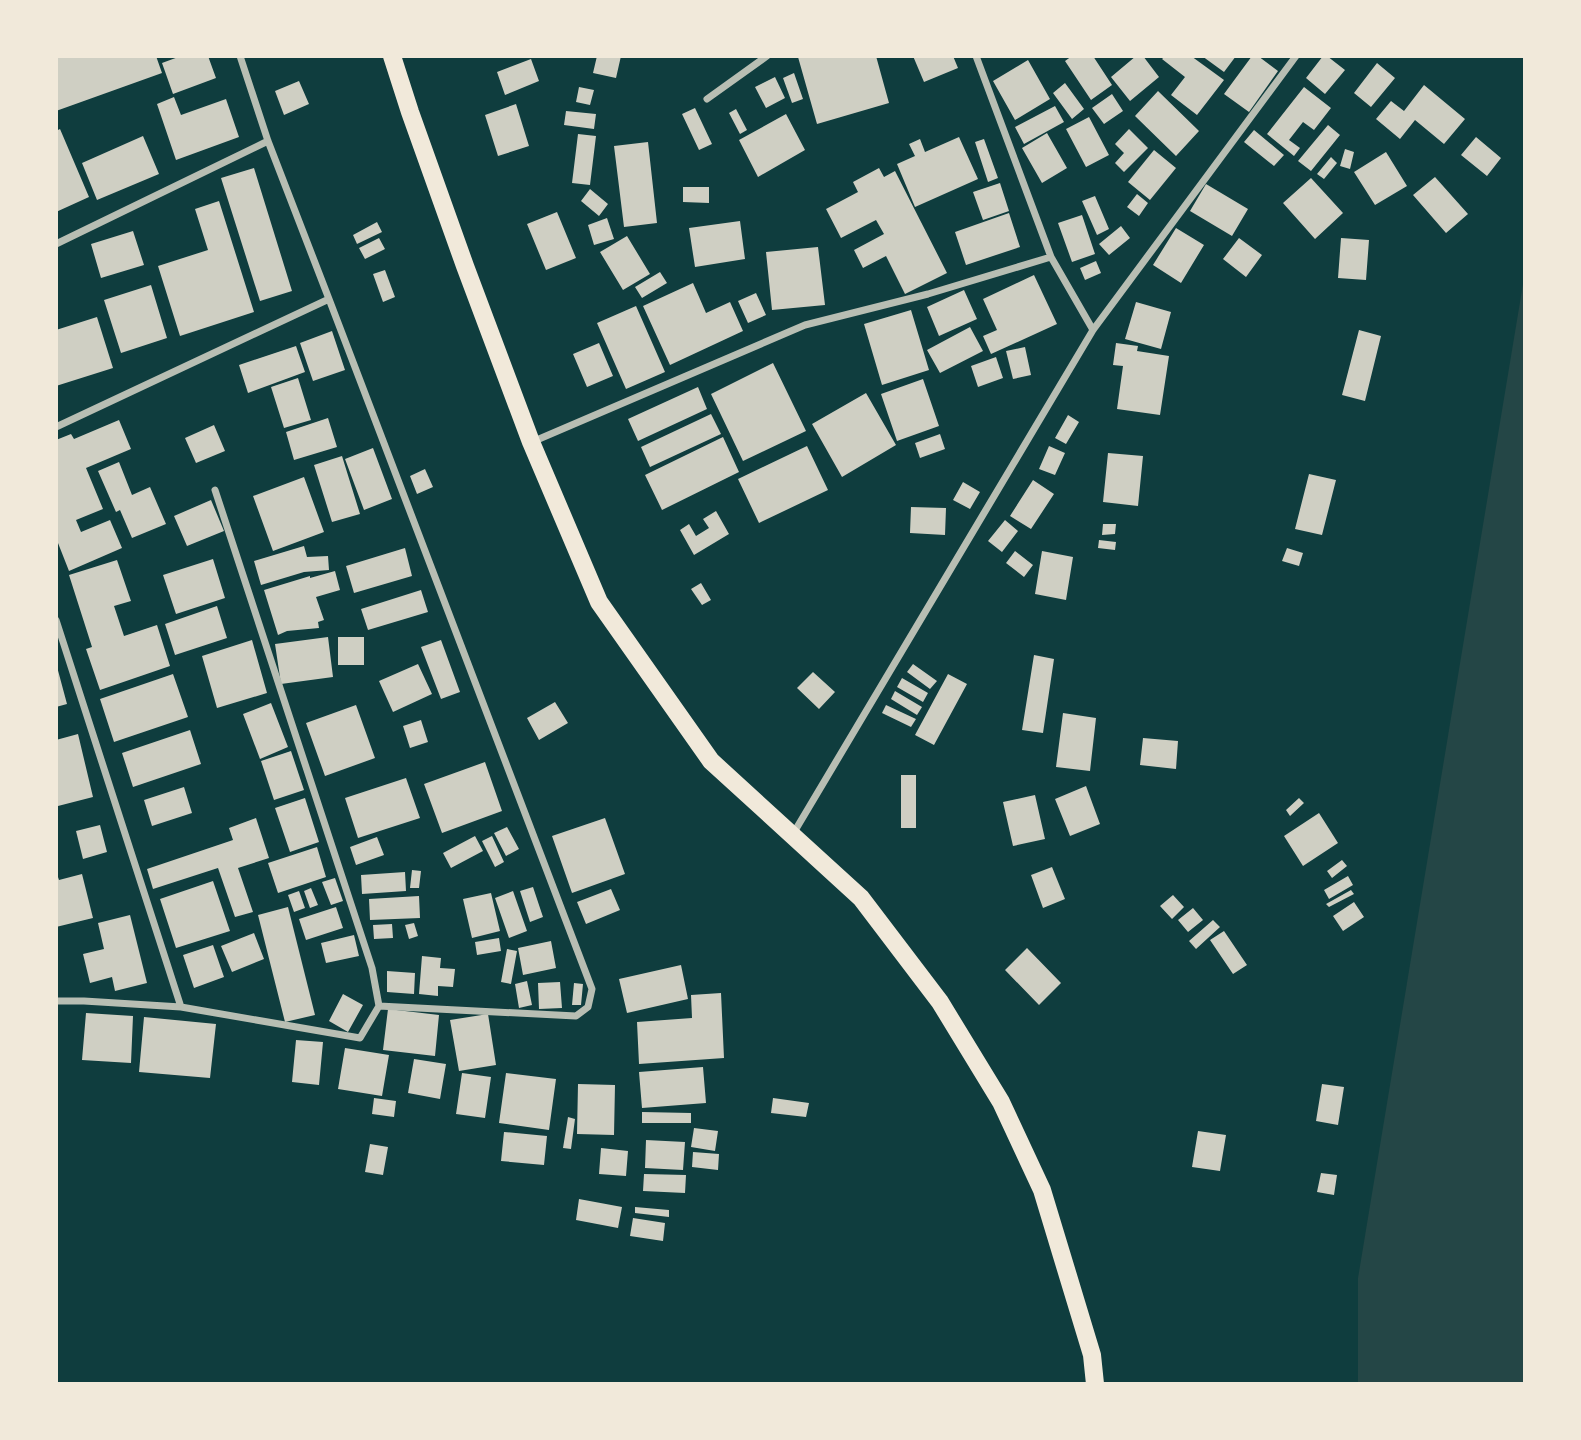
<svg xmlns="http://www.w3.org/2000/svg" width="1581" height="1440" viewBox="0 0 1581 1440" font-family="'Crimson Pro',serif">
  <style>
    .green { fill: #244646 }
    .building { fill: #cfcfc3 }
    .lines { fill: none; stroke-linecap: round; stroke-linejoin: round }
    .minor { stroke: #b8beb3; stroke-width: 7 }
    .primary { stroke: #f1e9da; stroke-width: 18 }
  </style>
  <rect width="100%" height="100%" fill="#0f3d3e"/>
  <!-- green -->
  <path class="green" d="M1525,272V1384H1358V1278Z"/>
  <!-- building -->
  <path class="building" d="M56,56H156L162,73L56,111Z
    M181,56H208L216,78L173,94L162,63Z
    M597,56H621L616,78L593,73Z
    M800,56H876L889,103L817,124L798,57Z
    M913,56H953L958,68L924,82Z
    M1072,56H1093L1112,85L1091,100L1065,61Z
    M1136,56H1143L1159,77L1130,101L1111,77Z
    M1165,56H1191L1224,80L1197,115L1171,95L1185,77L1162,59Z
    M1202,56H1236L1224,72Z
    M1252,56H1258L1278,71L1249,112L1224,94Z
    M1323,56H1327L1345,70L1325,94L1306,78Z
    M531,59L539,81L505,95L497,72Z
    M1028,60L1050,99L1015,120L993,81Z
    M1377,63L1395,78L1371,107L1354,93Z
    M794,73L803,99L792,103L783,78Z
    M775,77L785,98L766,108L755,87Z
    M299,81L309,104L284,115L275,91Z
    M1065,83L1084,109L1072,119L1053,93Z
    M1424,85L1465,119L1444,144L1415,120L1400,139L1376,119L1391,101L1404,111Z
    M579,87L594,90L590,105L576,102Z
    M1304,87L1331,108L1314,130L1303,122L1289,140L1300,148L1294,156L1267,134Z
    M1158,91L1199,131L1176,156L1135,116Z
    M1112,94L1123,111L1104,124L1092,108Z
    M174,97L181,115L226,99L239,137L176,160L157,104Z
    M516,104L529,146L498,156L485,115Z
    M1055,106L1064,122L1024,144L1015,127Z
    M695,108L712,144L699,150L682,114Z
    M736,109L747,130L740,134L729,113Z
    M566,111L596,114L594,129L564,125Z
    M786,114L805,150L758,177L739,140Z
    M1089,117L1109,155L1086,167L1066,129Z
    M1328,125L1340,135L1311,171L1298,161Z
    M60,129L89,197L56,212V131Z
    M1129,129L1148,148L1124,172L1115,163L1124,153L1115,144Z
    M1254,130L1284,155L1274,166L1244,142Z
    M1047,133L1067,168L1042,183L1022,148Z
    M578,134L596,136L590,185L572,183Z
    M143,136L159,174L97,200L82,163Z
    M959,137L978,179L915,207L897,164L915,156L909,144L920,139L925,152Z
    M1476,137L1501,158L1487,176L1461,155Z
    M984,139L998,178L988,182L975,142Z
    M648,142L657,223L624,227L614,146Z
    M1345,149L1354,152L1350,169L1340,166Z
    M1154,150L1176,168L1150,200L1128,182Z
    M1386,152L1407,186L1375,205L1354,172Z
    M1331,157L1337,163L1324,179L1317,174Z
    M254,168L292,291L260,301L221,178Z
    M879,168L884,177L895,171L947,273L905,294L886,256L863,268L854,250L884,234L876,220L841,238L826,209L858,192L853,182Z
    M1435,177L1468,214L1446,233L1413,195Z
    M1311,178L1343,213L1315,239L1283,203Z
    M1000,183L1009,211L983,220L973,192Z
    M1206,184L1248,209L1232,236L1190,211Z
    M683,187H709V203L683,202Z
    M590,189L608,204L599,216L581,201Z
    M1137,194L1148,203L1139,216L1127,207Z
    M1095,196L1109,229L1097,235L1082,201Z
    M219,201L254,312L180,336L158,266L208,250L195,209Z
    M557,212L576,258L546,270L527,224Z
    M1009,213L1020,247L966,265L955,232Z
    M1082,215L1095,254L1072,262L1058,223Z
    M607,218L614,239L594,245L588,225Z
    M740,221L745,259L695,267L689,228Z
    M377,222L382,232L357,244L353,235Z
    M1121,226L1130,238L1109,255L1099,244Z
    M1176,228L1204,245L1181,283L1153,265Z
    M133,231L144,265L101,278L91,244Z
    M627,236L650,274L623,290L600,252Z
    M379,238L385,249L365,259L359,248Z
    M1239,238L1262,255L1246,277L1223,259Z
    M1341,238L1369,240L1366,280L1338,278Z
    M818,247L825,305L772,310L766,252Z
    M1096,261L1101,273L1085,280L1080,268Z
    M385,270L395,297L383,302L373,274Z
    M660,272L667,283L642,298L635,287Z
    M1034,275L1057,324L991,354L983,336L997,330L983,299Z
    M693,283L706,313L730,302L743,331L670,365L643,306Z
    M151,285L167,338L121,353L104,300Z
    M964,290L977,319L939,336L927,307Z
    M756,293L766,315L748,323L738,301Z
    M1136,302L1171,312L1161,349L1125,339Z
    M636,306L665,372L626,389L597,323Z
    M911,310L929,370L882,385L864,324Z
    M97,317L113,368L56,386V330Z
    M970,327L983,351L940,373L927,350Z
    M1359,330L1381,336L1365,401L1342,395Z
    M332,331L345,370L313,381L300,343Z
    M599,343L613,376L587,387L573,354Z
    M1116,343L1138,346L1137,351L1169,356L1160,415L1117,409L1123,366L1113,365Z
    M296,346L305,372L248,393L239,365Z
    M1025,347L1031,375L1013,379L1006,351Z
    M996,357L1003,378L978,387L971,366Z
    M773,363L806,431L743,461L711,394Z
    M298,378L311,420L284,428L271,387Z
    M923,379L939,426L897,441L881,394Z
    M698,387L707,409L638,441L628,419Z
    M866,393L896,445L842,477L812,424Z
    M711,414L721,434L650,467L641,447Z
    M1068,415L1079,422L1066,444L1055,438Z
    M328,418L337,447L294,460L286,432Z
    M119,420L131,449L86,468L103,509L76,520L81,532L110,520L122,548L69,571L58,543H56V440L71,434L74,439Z
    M214,425L225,451L196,463L185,438Z
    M940,434L945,449L920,458L915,443Z
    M723,437L739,472L662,510L645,475Z
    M807,446L828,490L759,523L738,479Z
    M1049,446L1065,453L1055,475L1039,469Z
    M373,448L392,499L364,510L345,459Z
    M1108,453L1143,456L1138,506L1103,502Z
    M342,456L360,514L332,522L314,465Z
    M119,462L132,495L150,487L166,524L132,538L120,510L116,512L98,471Z
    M425,469L433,487L417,494L410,476Z
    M1309,474L1336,480L1322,535L1295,529Z
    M304,477L324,532L273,551L253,496Z
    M1033,480L1054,494L1031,529L1010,516Z
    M963,482L980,492L970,509L953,500Z
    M211,500L224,531L187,546L174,516Z
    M911,507L946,508L945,535L910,533Z
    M716,511L729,534L694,555L680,530L689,524L696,536L709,528L703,519Z
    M1005,520L1018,531L1002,552L988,541Z
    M1103,524H1116L1115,534L1102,535Z
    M1099,540L1116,542L1115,550L1098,548Z
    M304,546L307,557L328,556L329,570L304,572L261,585L254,561Z
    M405,548L412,576L354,593L346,566Z
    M1287,548L1303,553L1299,566L1282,561Z
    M1015,551L1033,565L1024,577L1006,563Z
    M1042,551L1073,557L1066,600L1035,594Z
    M213,559L225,598L176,614L163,575Z
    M117,560L131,601L114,606L124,636L157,625L170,666L100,690L86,649L92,647L69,575Z
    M335,571L340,590L316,597L324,620L318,622L319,628L287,631L278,635L264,590L310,576V578Z
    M701,583L711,600L702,605L691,589Z
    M421,590L428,612L368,630L361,609Z
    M217,606L227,638L175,655L165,624Z
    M328,637L333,677L281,684L275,644Z
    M338,637H364V665H338Z
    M252,640L267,693L217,708L202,656Z
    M441,640L460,692L441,699L421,647Z
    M1034,655L1054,659L1043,733L1022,730Z
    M56,663L67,704L56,707Z
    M418,664L432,694L393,712L379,681Z
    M913,664L937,681L930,689L907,672Z
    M813,672L835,692L819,709L797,688Z
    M173,674L188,717L114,742L100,699Z
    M948,674L967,684L934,745L915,735Z
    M902,678L928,693L923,702L897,687Z
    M895,691L922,707L917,715L891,699Z
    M555,702L568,723L539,740L527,718Z
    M271,703L288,747L260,759L243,714Z
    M356,705L375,758L325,776L306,723Z
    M886,705L916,719L911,727L882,713Z
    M1063,713L1096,718L1090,771L1056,767Z
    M421,720L428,742L410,748L403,726Z
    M190,730L201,764L133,787L122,753Z
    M78,734L93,797L58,806L56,797V740Z
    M1143,738L1178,741L1176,769L1140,765Z
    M291,751L304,790L274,800L261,761Z
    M485,762L502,811L442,833L424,784Z
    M901,775H916V828H901Z
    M406,778L420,818L358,838L345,798Z
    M1086,786L1100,824L1070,836L1055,799Z
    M184,787L192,813L152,826L144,800Z
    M1035,795L1045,839L1013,846L1003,802Z
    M305,798L319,842L290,852L275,808Z
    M1299,798L1304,803L1290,816L1286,810Z
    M1319,813L1338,843L1303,866L1284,836Z
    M256,818L269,858L238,868L253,912L235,917L218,868L153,889L147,869L233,840L229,828Z
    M605,818L625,874L572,893L552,836Z
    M100,825L107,852L83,859L76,831Z
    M507,827L519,849L506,856L494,833Z
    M475,836L483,851L451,868L443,853Z
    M492,836L504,862L495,867L482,841Z
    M377,837L384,855L356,865L350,847Z
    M317,847L326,877L278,893L268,863Z
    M1342,860L1347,866L1332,878L1327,871Z
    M1052,867L1065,899L1043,908L1031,875Z
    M412,870L421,871L419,888H410Z
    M56,871L59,880L82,874L93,918L56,927Z
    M405,872L406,891L362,894L361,875Z
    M1348,876L1353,885L1329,899L1324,890Z
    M335,878L343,901L331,905L322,882Z
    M213,881L230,931L176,948L160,899Z
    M533,887L543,917L530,922L520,891Z
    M311,888L318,905L310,908L304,891Z
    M611,889L620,910L586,924L577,902Z
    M1351,890L1354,894L1329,907L1326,904Z
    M299,891L305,908L294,912L288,895Z
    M513,891L527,931L509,938L495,898Z
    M491,893L500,931L472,938L463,899Z
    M1173,895L1184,907L1172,919L1160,906Z
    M419,896L420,918L370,920L369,899Z
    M1354,902L1364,917L1343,931L1333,916Z
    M288,907L315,1015L285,1022L258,915Z
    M336,907L343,928L306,940L299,919Z
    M1193,908L1203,920L1188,932L1178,920Z
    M130,915L147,983L115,991L112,977L90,983L83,954L104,949L98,923Z
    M1213,920L1220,927L1196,949L1189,941Z
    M414,923L418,936L409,939L405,925Z
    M392,924L393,938L374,939L373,925Z
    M1224,931L1247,965L1233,974L1210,940Z
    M254,933L264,959L232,972L221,946Z
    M354,935L359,956L326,963L321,943Z
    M499,938L501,951L477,955L475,942Z
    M551,941L556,968L523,975L518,948Z
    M213,945L224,977L194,988L183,955Z
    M1027,948L1061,983L1039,1005L1005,970Z
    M507,949L517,951L511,984L501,982Z
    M422,956L441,958L440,968L455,969L453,987L438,986V996L419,994Z
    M681,965L688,999L627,1013L619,979Z
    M387,971L415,973L414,994L387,992Z
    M527,981L532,1005L519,1008L515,984Z
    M560,982L562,1008L539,1009L538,983Z
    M574,983L583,984L581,1005H572Z
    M721,993L724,1058L639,1064L637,1022L692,1018L691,995Z
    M343,994L363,1005L348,1032L329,1021Z
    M388,1009L439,1015L435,1056L383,1050Z
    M86,1013L133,1016L131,1063L82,1060Z
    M488,1014L496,1065L459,1071L450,1020Z
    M144,1017L216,1024L210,1078L139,1072Z
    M296,1040L323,1042L319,1085L292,1082Z
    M345,1048L389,1055L382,1096L338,1089Z
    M414,1059L446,1064L440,1099L408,1093Z
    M703,1067L706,1103L642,1108L639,1072Z
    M462,1073L491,1077L485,1118L456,1114Z
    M506,1073L556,1079L549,1130L499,1123Z
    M578,1084L615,1085L614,1135L577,1134Z
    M1322,1084L1344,1087L1338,1125L1316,1121Z
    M374,1098L396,1101L394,1117L372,1114Z
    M773,1098L809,1103L806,1117L771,1113Z
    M642,1112L691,1113V1123H642Z
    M568,1117L575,1119L571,1149L563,1148Z
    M694,1128L718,1131L715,1151L691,1147Z
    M1198,1131L1226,1135L1220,1171L1192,1167Z
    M504,1132L547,1136L544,1165L501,1161Z
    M646,1140L685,1142L683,1170L645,1168Z
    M370,1144L388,1147L383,1175L365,1172Z
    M601,1148L628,1151L626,1176L599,1174Z
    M693,1152L719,1154L718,1170L692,1167Z
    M1321,1173L1337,1175L1334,1195L1317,1192Z
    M644,1174L686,1175L685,1193L643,1191Z
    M579,1199L622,1207L618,1228L576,1220Z
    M635,1207L669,1210V1217L635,1213Z
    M633,1218L665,1223L663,1241L630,1236Z"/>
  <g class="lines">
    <!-- minor -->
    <path class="minor" d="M240,56L268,141L329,299L592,989L588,1007L576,1016L379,1006
      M976,56L1051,257L1093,330
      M707,99L767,56
      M56,244L268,141
      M56,427L329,299
      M532,442L805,325L928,294L1051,257
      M56,620L181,1007
      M793,834L1093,330L1296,56
      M56,1001H84L181,1007L360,1038L379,1006L372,968L215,490"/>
    <!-- primary -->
    <path class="primary" d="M392,56L410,112L465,266L531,442L599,602L711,761L861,898L940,1002L1001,1102L1042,1190L1092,1355L1095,1384"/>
  </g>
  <!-- border -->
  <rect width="1581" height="1440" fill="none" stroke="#f1e9da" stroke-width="116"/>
</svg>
